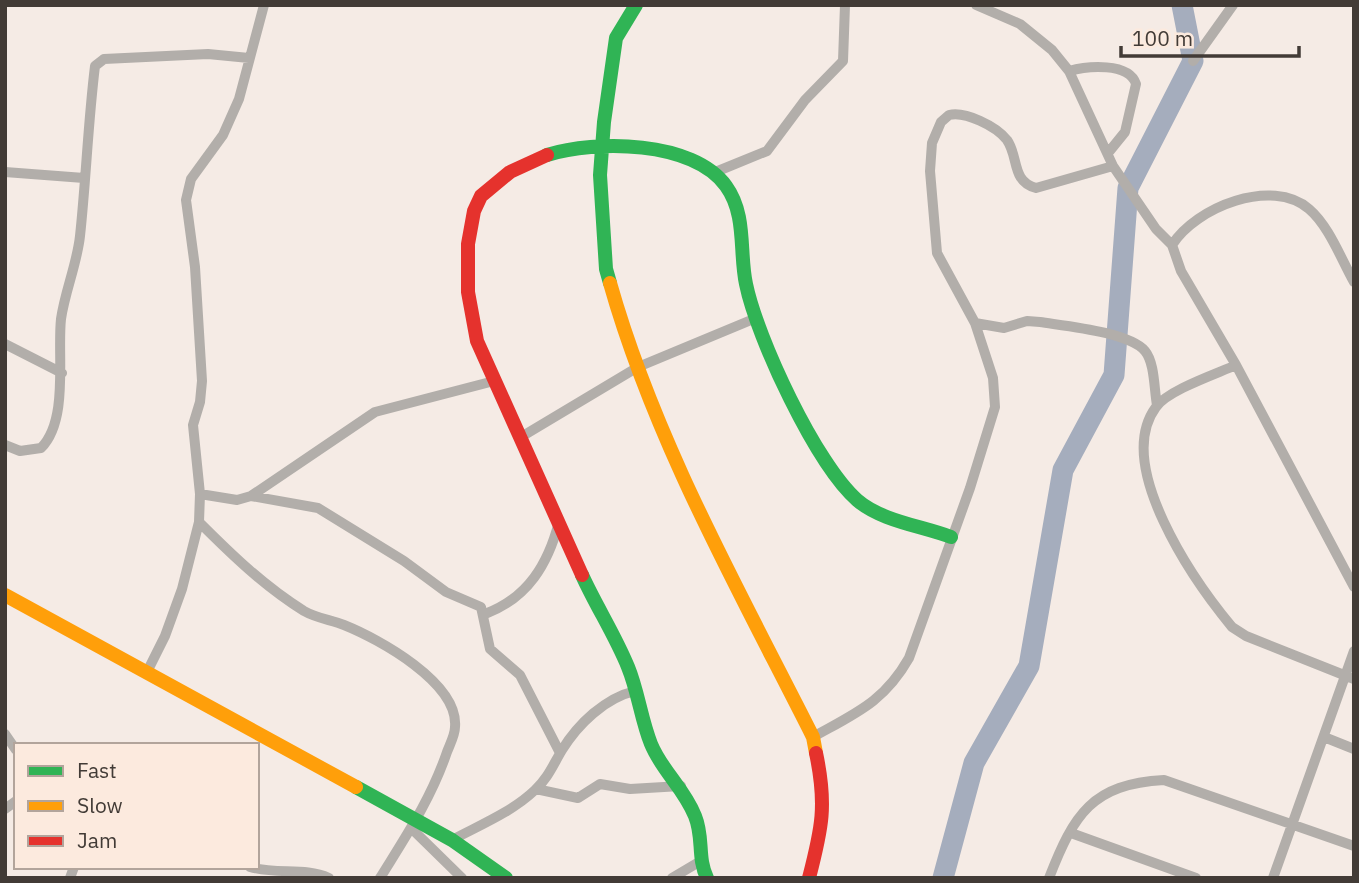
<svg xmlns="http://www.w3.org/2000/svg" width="1359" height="883" viewBox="0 0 1359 883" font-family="'IBM Plex Sans',sans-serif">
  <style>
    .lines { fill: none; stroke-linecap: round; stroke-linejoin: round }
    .river { stroke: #a5adbd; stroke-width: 21 }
    .street { stroke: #b2aeaa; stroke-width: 10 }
    .fast { stroke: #30b455; stroke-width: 14 }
    .slow { stroke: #ff9f0a; stroke-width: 14 }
    .jam { stroke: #e5322d; stroke-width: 14 }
  </style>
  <rect width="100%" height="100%" fill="#f5ebe5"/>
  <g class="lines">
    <!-- river -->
    <path class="river" d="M943,878L974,763L1029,666L1063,470L1114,375L1128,188L1193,61L1182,5"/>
    <!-- street -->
    <path class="street" d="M976,5L1020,24L1052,50L1069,71L1113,166L1156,229L1172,245
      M1193,61L1233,5
      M1069,71C1087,66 1129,62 1136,84L1125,132L1108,153
      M5,172L84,178
      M713,173L767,151L805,100L843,61L845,5
      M1354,282C1341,259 1329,226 1309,209C1272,177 1196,207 1172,245L1181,271L1236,365L1354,587
      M975,323L1004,328L1027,321L1040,322C1065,326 1129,332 1145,351C1155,363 1154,390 1157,405
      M5,344L62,373
      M1236,365C1216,374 1168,390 1156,407C1113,465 1194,581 1232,627L1246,636L1354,679
      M521,437L638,367L756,318
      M5,445L20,451L41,448C69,420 57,355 61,319C65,291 77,264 80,236C86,180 88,123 95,66L104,59L208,54L249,58
      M200,494L237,500L251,496L375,412L494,381
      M251,496L318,508L404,561L446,592L481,607L490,649L520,675L560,753
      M199,522C232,555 264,586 304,611C316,618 331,620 344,625C379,639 459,683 455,727C455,735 450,744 447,752C431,799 406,836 380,878
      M485,614C528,598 548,564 559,522
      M147,672L165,636L182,589L199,522L200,494L193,425L200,402L202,381L195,267L186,200L191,179L223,135L239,99L264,5
      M5,734L16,750
      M813,737C856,713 884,702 909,658L970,488L995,407L993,378L975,323L937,253L930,171L932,143L941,122L949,115C965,111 996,126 1007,140C1019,157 1011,181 1036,188L1113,166
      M1324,737L1354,749
      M536,789L578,798L600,784L630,789L681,786
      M5,809L16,801
      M412,829L462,878
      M1071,833L1196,878
      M452,840C480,825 512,812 535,790C548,778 553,765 562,750C578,724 605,698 635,691
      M250,867C278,875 304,867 329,878
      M70,878L74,867
      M672,878L699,862
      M1049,878C1074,814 1092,784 1164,780L1354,846
      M1273,878L1354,651"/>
    <!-- fast -->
    <path class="fast" d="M547,155C595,140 693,140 726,186C747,215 739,252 746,284C757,338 816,464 857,500C881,521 922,526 951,537
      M610,283L606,269L600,175L604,122L616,38L636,5
      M582,575C596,606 615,635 628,667C638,691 641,719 651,744C662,771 684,788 695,816C704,838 697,857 707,878
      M356,787L452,840L506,878"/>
    <!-- slow -->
    <path class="slow" d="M610,283C655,442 739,590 813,737L816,753
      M5,595L356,787"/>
    <!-- jam -->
    <path class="jam" d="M547,155L510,172L481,196L474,211L468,244V292L477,341L582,575
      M809,878C822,828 827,805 816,753"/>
  </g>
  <!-- border -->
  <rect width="1359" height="883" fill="none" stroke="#423b36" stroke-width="14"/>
  <!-- legend -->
  <rect x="14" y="743" width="245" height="126" fill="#fceade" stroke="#b2a49b" stroke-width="2"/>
  <rect x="28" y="766" width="35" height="10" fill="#30b455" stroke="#b2a49b" stroke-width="2"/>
  <text x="77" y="778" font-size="21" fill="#423b36">Fast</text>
  <rect x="28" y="801" width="35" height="10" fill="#ff9f0a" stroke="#b2a49b" stroke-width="2"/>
  <text x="77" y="813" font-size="21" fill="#423b36">Slow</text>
  <rect x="28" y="836" width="35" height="10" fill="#e5322d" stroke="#b2a49b" stroke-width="2"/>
  <text x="77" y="848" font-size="21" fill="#423b36">Jam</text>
  <!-- scale -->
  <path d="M1121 46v10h178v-10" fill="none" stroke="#423b36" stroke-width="3.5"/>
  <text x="1132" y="46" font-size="21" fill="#423b36" stroke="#fceade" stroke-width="5" paint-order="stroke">100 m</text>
</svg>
